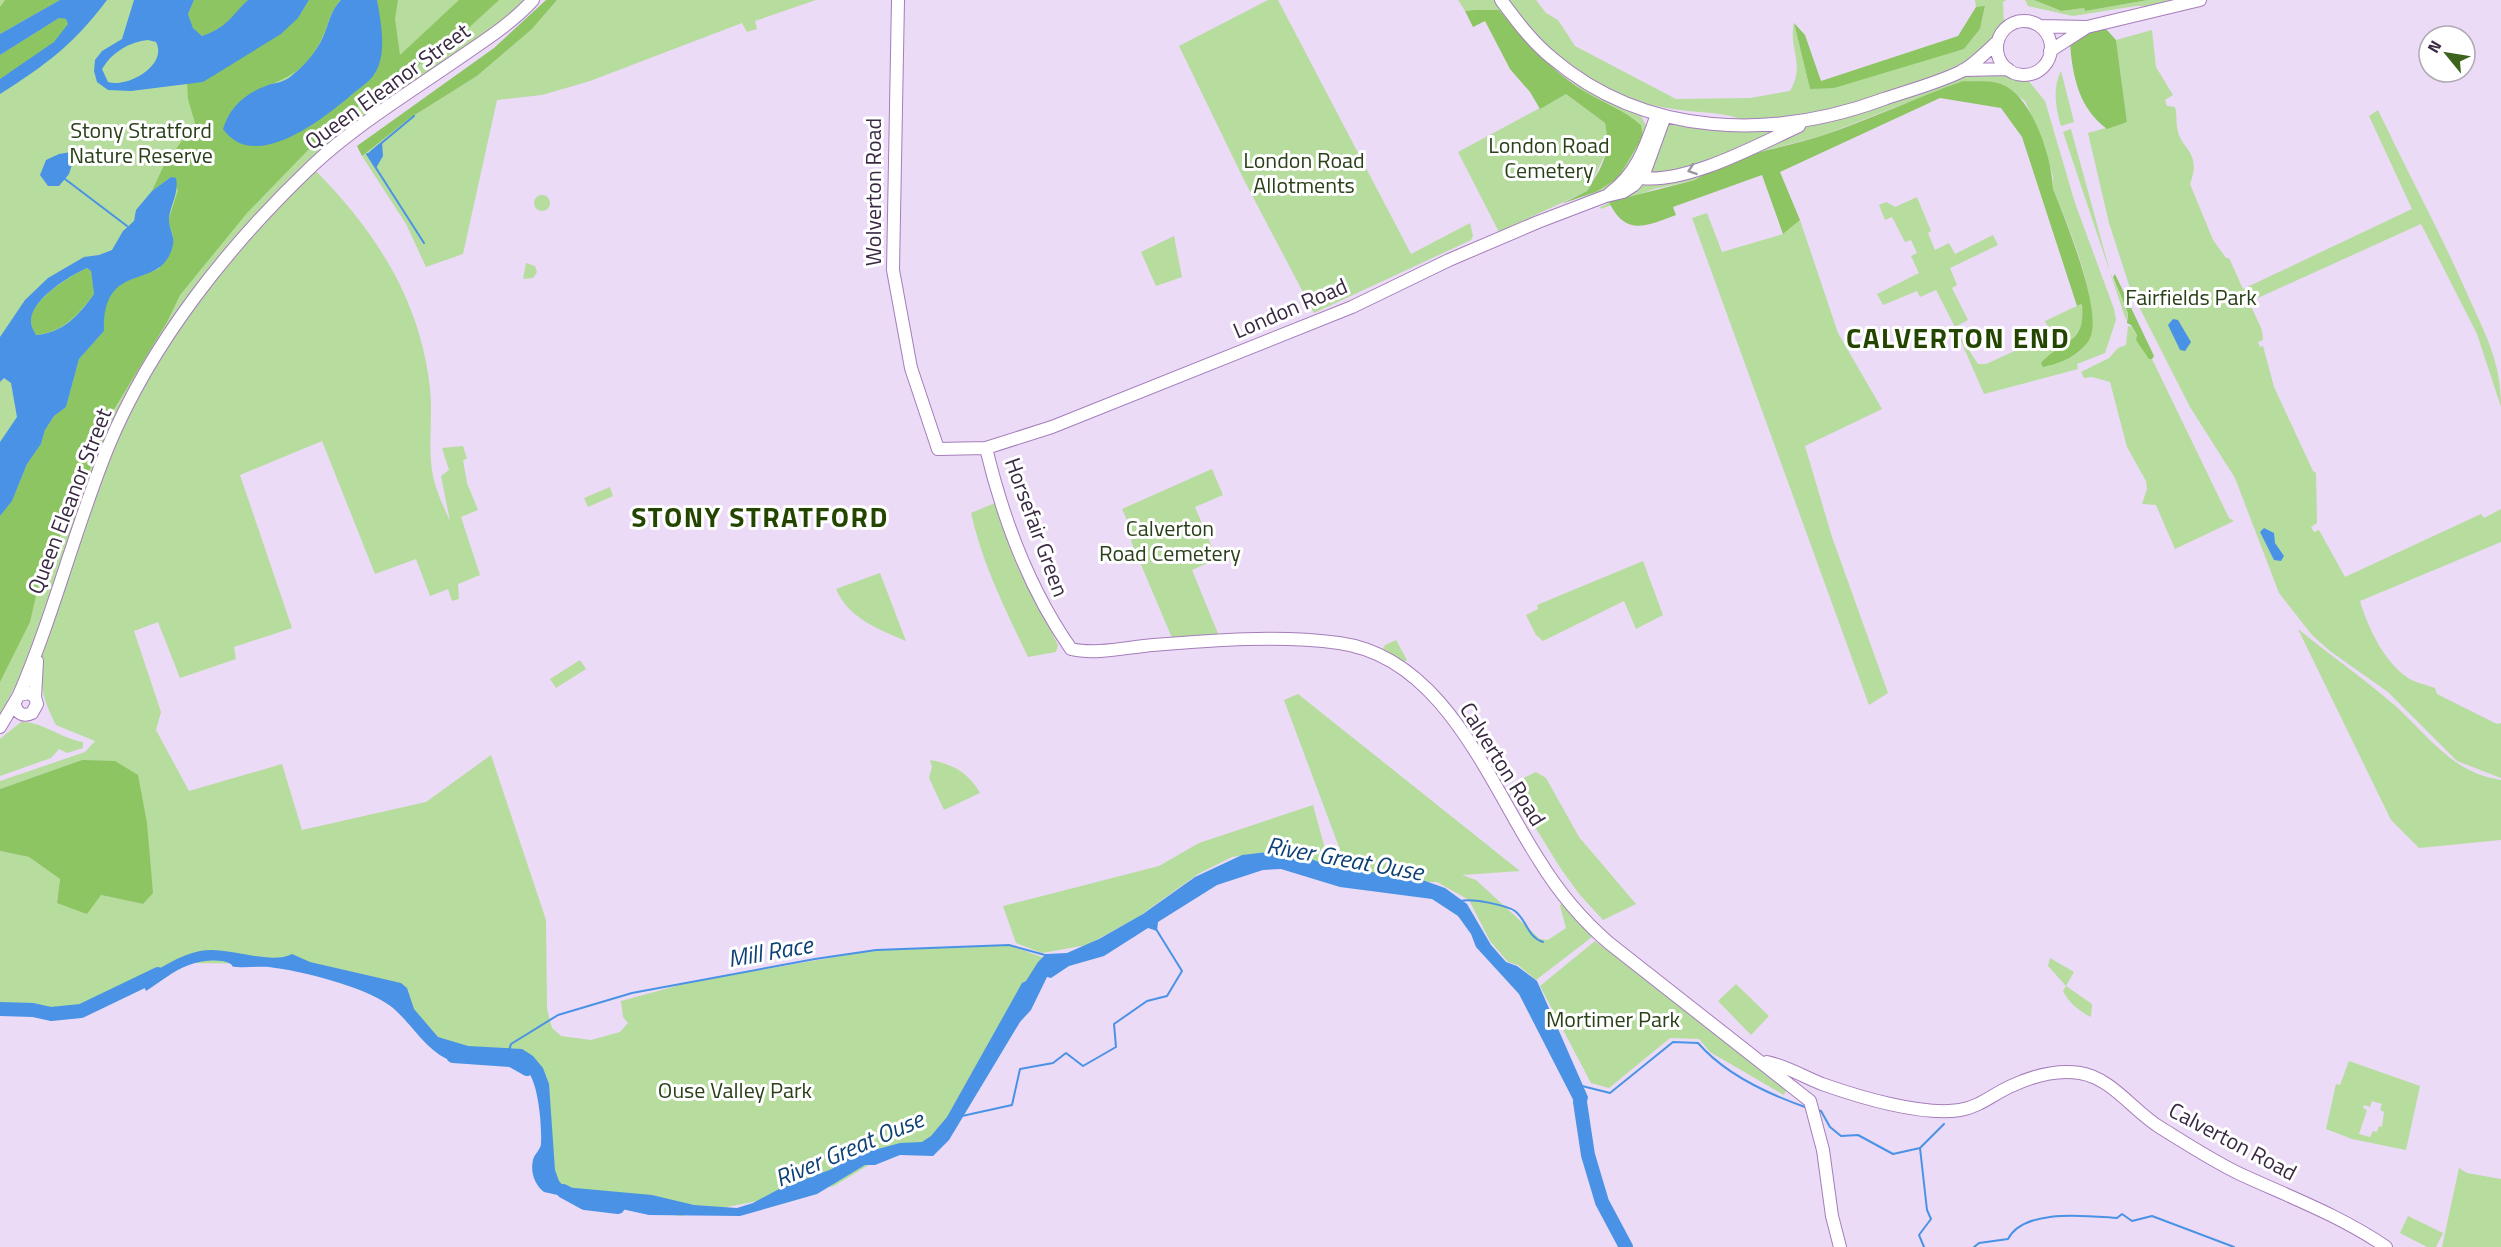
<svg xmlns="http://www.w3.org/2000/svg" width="2501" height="1247" viewBox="0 0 2501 1247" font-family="'Titillium Web',sans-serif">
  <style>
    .green { fill: #b6dc9e; fill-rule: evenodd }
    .forest { fill: #8cc562 }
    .water { fill: #4a92e5; fill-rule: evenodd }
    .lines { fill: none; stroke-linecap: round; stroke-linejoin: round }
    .stream { stroke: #4a92e5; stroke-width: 2 }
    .river { stroke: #4a92e5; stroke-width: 14 }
    .minor-casing { stroke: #a57dbb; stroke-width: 14 }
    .minor { stroke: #fff; stroke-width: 12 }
    .oneway { stroke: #9c94a0 }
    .labels { text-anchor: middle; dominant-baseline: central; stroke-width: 6; stroke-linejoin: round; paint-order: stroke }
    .street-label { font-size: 22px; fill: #392842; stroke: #fff }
    .park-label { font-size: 22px; fill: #294018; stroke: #fff }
    .water-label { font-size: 24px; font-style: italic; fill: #0d4075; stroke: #fff }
    .district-label { font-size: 28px; font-weight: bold; letter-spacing: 1.5px; fill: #234500; stroke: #fff }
  </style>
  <rect width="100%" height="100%" fill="#ecdbf6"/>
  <!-- green -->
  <path class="green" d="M0,0H533L312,167C374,229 420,298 430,388C433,415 428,443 432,470C434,486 443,506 450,521L441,476L449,470L442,448L463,446L467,459L463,460L467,483L478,510L461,517L480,575L458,584L459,599L452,601L448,589L430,596L416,559L375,574L322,441L240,475L292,628L234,647L236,659L180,678L158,622L134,631L161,712L156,730L189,791L282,764L302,830L426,802L491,755L546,920L547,1009L552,1028L561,1036L591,1040L620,1032L628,1023L623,1017L621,1001L691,982L876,950L1009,945L1047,959L937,1151L882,1157L834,1186L680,1216L555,1191L537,1065L528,1055L447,1051L381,997L290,964L186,963L91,1007L0,1011V851L29,857L60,879L57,903L101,895L143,904L82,760L0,789V781L85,752L95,741L56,725C38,690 40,677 42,638L0,714Z
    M557,0H816L755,21L757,29L747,32L742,23L590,81L542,95L497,100L463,254L426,267L406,224L362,156L410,118L477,76L532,29Z
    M1268,0H1278L1411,254L1470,223L1473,236L1471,240L1314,313L1244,180L1179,46Z
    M1458,0H1536L1546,13L1558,20L1575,46L1676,99L1750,98L1790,91C1806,63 1788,49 1794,23L1810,89L1964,49L1980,29L1985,7H1976L1975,0H2007L2003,2L2004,29L1964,70L2008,69L2024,75L2045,101L2075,203L2114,309L2116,320L2105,353L2077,364L2078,369L1984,394L1957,332L1978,364H1986L2052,334L2045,321L2081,304C2090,331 2066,347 2044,359C2052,358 2064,359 2072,356C2119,337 2066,221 2053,189V176L2035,123L2025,101L1999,83L1963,81L1821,136L1766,150L1705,172L1695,180L1654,189L1601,209L1600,207L1607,204L1619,189L1650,181L1751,145L1674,172L1648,174L1666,123L1754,125C1725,111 1712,114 1681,110C1661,108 1643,102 1621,102L1640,114L1648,129C1627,179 1615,187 1565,208L1564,206L1596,192L1641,125C1623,110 1600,103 1581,89C1553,69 1500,7 1465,11Z
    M2025,0H2034L2060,11L2084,8L2085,11L2148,0H2199L2177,6H2136L2073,16L2028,6Z
    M2152,30L2156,67L2173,95L2165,100L2167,106L2175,107C2177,114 2176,120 2177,126C2179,150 2203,150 2190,184L2213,240L2226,258H2229L2243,289L2412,209L2369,116L2378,110C2407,171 2439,230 2466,291C2484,333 2501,359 2501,407L2477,334L2421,224L2249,302L2262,330L2263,340L2258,342L2260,347L2263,346L2274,387L2313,471L2316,473L2317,523L2311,527L2314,532L2319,530L2345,577L2481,514L2484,518L2501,509V542L2360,601C2368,628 2384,662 2408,678C2416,683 2427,685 2435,688L2437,694L2497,724L2501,723V778L2457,761L2388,692L2330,651L2312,635L2279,593L2235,478L2190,407L2131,291L2109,223L2088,133L2127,122L2116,40Z
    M2061,71L2074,122L2061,126C2056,109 2052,88 2061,71Z
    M1566,94L1605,123L1609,147L1587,191L1499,232L1458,152Z
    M2071,129L2110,272L2128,313L2126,320L2063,132Z
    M534 203a8 8 0 1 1 16 0a8 8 0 1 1-16 0Z
    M1917,197L1931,231L1928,233L1935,250L1949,243L1955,254L1993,235L1998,245L1950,268L1957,285L1952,288L1968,320L1955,327L1936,290L1920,297L1917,291L1883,305L1877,294L1919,273L1911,256L1917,253L1911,240L1905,242L1892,217L1885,220L1879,205L1886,202L1895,207Z
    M1707,213L1722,252L1783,234L1800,220L1838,333L1882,409L1805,446L1832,537L1888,693L1869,705L1692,218Z
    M1174,236L1182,277L1156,286L1141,252Z
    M526,263L535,266L537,272L533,278L523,279Z
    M2128,326L2132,327L2137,336L2136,340L2152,359L2229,518L2234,521L2175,549L2156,505L2142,504L2147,489L2146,481L2127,447L2110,382L2092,377L2084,378L2081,372L2109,358L2118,348L2126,345Z
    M1212,469L1223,495L1195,507L1217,559L1192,570L1219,636L1172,638L1131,541L1134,536L1122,509Z
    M610,487L613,496L588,507L584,498Z
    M995,503L1018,568L1058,645L1056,652L1028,657C1006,611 982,563 971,513Z
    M1643,561L1663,615L1636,629L1624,601L1543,641L1536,635L1526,615L1538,609L1537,605Z
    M880,573L906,641C878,629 848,618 836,589Z
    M2298,629C2327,653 2358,674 2386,698C2425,729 2447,772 2501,780V840L2419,848L2391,820Z
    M1396,640L1407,660L1404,662L1383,649L1385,645Z
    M580,660L586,669L556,688L550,679Z
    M1298,694L1520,871L1462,875L1476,880L1540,939L1548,940L1566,928L1560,906L1562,902L1592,937L1536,980L1518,965L1508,962L1490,941L1469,900L1437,882H1419L1317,864L1297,859L1280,850L1232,857L1198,874L1138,917L1087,945L1042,953L1016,943L1003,906L1159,866L1199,843L1313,805L1327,856L1342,855L1284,700Z
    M21,722C41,721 60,738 83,742V748L67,753L59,749L51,758L0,776V739Z
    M930,760C953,764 969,773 980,793L944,810L929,778L932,767Z
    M1536,772L1546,778L1579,837L1636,904L1603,920L1580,895L1561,869L1514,793L1517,781Z
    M1595,941L1788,1087L1784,1095L1710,1052L1699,1039L1670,1038L1609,1088L1591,1083L1540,986Z
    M2050,958L2074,972L2066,986L2092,1004L2091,1017C2079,1011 2069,1003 2063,991L2066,986L2048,966Z
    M1736,984L1769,1016L1751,1035L1718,1001Z
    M2349,1061L2420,1086L2406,1150L2352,1139L2326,1129L2336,1084L2340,1085ZM2372,1101L2382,1104L2380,1110L2384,1112L2382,1127L2379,1126L2377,1132L2373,1131L2370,1137L2359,1134L2367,1110L2363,1108L2364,1105L2370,1107Z
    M2459,1168L2467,1173L2501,1179V1247H2442Z
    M2408,1216L2443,1233L2436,1247H2427L2400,1233Z"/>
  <!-- forest -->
  <path class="forest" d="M5,0H60L0,34V7Z
    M194,0H248C230,18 228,27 202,36L193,28L188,14Z
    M309,0H341C329,11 329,25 322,38C309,67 290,78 261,88L374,75L381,54L377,0H398L395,19L400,55L459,0H499L449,46L374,93L308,150L247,213L180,295L167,322L113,411L67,527L45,556L30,622L0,682V516L12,501L27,464L41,444L45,430L54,416L66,407L79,359L104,331C103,283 120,284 159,269L173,235L168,222L178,190L171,177L152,191L164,165L195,123L188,99L187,83L203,82L298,18Z
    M546,0H557L532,29L477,76L410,118L362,156L357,146L494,48Z
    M2034,0H2148L2085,11L2084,8L2061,11Z
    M1985,6L1980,29L1964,49L1834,88L1810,89L1794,23L1805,35L1821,81L1958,36L1976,7Z
    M1476,10H1499C1524,39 1551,71 1584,91C1603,103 1624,110 1641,125L1643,136L1618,178L1596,192L1561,204L1587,191L1600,169L1609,147L1605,123L1566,94L1540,109L1530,92L1510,69L1485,21L1473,27L1465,11Z
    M59,18L66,19L68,24C57,48 22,64 0,79V55Z
    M2106,29L2116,40L2127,122L2107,129C2079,109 2072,75 2070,42L2088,32Z
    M1963,81C1975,82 1990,80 2001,84C2032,95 2052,158 2053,189C2064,216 2105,315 2089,340C2079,356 2061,363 2043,367L2041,363C2061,340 2086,345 2082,306L2081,304L2077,306L2022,137L2001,108L1940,98L1780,172L1800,220L1783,234L1762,175L1673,207L1676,215C1646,226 1626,237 1609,202L1695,180C1730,154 1780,149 1821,136C1869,120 1915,98 1963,81Z
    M87,268L91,271L94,294C78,315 63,332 36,335C34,331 31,326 31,322C30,300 69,277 87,268Z
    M2115,274L2154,356L2152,359H2149L2136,340L2137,335L2131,325L2127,323L2128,313L2113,277Z
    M82,760L115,761L138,775L147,823L153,893L143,904L101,895L87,914L57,903L60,879L29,857L0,851V789Z"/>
  <!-- water -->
  <path class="water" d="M60,0H107C74,44 46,65 0,94V79L54,42L68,24L66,19L59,18L0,55V34Z
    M134,0H194L188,14L193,28L202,36C228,27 230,17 248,0H309L298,18L281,34L203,82L131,91L108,90L97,82L94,71L95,60L102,51L122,39ZM148,40L156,42C168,65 128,88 108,82L102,69C112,52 129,42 148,40Z
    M341,0H377C381,22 388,57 373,76C367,84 356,90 349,97C320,121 254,173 223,129C230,106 246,93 268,85C275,83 284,82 290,77C303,67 316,53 323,37C329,24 330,11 341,0Z
    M382,142L383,156L376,168L367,154Z
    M71,152L74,158L69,174L59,186H48L40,175L46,160L59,154Z
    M171,177L176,178C179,193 171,203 169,218C168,228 175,235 173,245C162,294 102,257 104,331L79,359L66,407L54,416L45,430L41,444L27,464L12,501L0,516V442L17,417L11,383L4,378L0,382V337L25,300L48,278L84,257L99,255L112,250L123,231L134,221L136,210L152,191ZM87,268L91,271L94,294C79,315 63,333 36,335C34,331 31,326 31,322C30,300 69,276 87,268Z
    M2173,319L2178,320L2191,342L2185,351L2180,350L2168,325Z
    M2264,528L2274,533L2275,543L2284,556L2281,561L2274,560L2260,532Z
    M1277,851L1299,855L1340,869L1411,876L1445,888L1467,904L1491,945L1506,962L1517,966L1537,981L1588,1097L1583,1119L1519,994L1476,947L1471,934L1458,916L1432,899L1340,887L1281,869L1263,870L1217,885L1158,922L1157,931L1148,928L1104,956L1069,966L1051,978L1047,977L1031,1010L1020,1022L949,1140L933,1156L900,1155L875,1165H865L817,1194L740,1216L649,1215L544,1192C535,1185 530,1172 533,1160C534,1154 540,1151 541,1144C542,1127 539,1088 529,1073C519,1057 493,1053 476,1056C467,1057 461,1063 450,1060C425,1051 410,1020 389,1005C362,986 302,971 269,967C258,966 247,968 237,967C228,966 236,967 229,963C220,958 198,961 189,965C174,970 159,983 146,991L141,980C159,969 179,955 200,951C227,945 269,966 292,954L310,962L401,983L407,988L414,1009L438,1037L468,1046L522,1049L533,1056L543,1068L549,1084L555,1170L559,1181L564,1187L652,1195L694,1205L737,1208L753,1203L779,1189L832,1169L854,1148L878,1149L900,1143L922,1142L931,1136L947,1117L1022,983L1026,981L1038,962L1046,954L1067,953L1099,939L1143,914L1195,877L1242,855Z"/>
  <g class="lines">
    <!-- stream -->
    <path class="stream" d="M372,151L414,116
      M367,154L424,243
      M65,179L127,226
      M1461,901C1471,898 1506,905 1515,911C1527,920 1527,937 1543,942
      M509,1051L511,1044L558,1015L632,993L815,959L876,950L1009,945L1045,955
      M1582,1086L1610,1093L1673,1042L1698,1043C1724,1073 1768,1094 1805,1107
      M1817,1110L1821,1111L1830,1127L1841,1136L1858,1135L1893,1154L1920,1148L1944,1124
      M962,1116L1012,1105L1020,1069L1053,1063L1066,1053L1083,1066L1116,1047L1114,1024L1147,1001L1167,996L1182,971L1156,929
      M1920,1148L1927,1210L1931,1219L1919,1235L1924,1247
      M1974,1247L1979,1243L2008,1239C2024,1208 2087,1216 2117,1218L2122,1214L2132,1221L2152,1216L2234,1247"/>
    <!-- river -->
    <path class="river" d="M0,1009L33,1010L51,1014L81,1011L158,974
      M453,1056L511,1060L527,1069
      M1580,1102L1588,1155L1602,1202L1626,1247
      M563,1191L585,1203L618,1207"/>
    <defs>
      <path id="minor" d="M898,0L893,270L911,368L938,449L986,448L1052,427L1352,307L1449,260L1538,222L1606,196L1623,192L1634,185L1645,171L1665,116
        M1501,0C1516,20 1532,42 1552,58C1646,138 1773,140 1884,99C1910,90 1938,83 1962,71C1974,65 1986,52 1997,42
        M1997 48a27 27 0 1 1 54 0a27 27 0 1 1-54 0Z
        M2040,26L2087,27L2200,0
        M2050,51L2087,27
        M1963,70L2008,69
        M1641,178C1687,184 1757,145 1799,126
        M1610,193C1635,175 1645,149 1655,120
        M986,448C1003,519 1029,589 1071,649C1096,655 1128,647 1153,645C1214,640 1279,635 1339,643C1444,657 1489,783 1539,860C1558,891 1581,919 1609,943L1810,1101L1823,1150L1832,1216L1840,1247
        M19,695C54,614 75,528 108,447C152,341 230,244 312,166C357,124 412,91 462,56C487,39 513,22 533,0
        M35,697L37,661
        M0,727L19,695L29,693L35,697L37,704L32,713C24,717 17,714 15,705
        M1767,1062C1786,1066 1804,1077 1822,1084C1859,1097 1922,1116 1960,1110C1979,1107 1992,1095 2009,1087C2030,1077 2056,1069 2080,1073C2112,1078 2134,1112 2161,1128C2187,1144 2213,1161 2240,1174C2290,1197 2341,1216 2386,1247"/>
    </defs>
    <!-- minor casing -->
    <use href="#minor" class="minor-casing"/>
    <!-- minor -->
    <use href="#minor" class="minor"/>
  </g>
  <!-- one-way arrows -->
  <defs><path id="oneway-chevron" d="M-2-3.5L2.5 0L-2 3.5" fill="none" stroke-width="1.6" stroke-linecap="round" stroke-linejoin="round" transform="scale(1.5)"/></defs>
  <use class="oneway" href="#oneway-chevron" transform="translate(1692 170) rotate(161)"/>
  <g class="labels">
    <!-- street labels -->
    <g class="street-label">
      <text transform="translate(387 86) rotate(-36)">Queen Eleanor Street</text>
      <text transform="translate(873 192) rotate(-90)">Wolverton Road</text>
      <text transform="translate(1290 308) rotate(-23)">London Road</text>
      <text transform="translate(69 501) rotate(-69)">Queen Eleanor Street</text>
      <text transform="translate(1037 527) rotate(70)">Horsefair Green</text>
      <text transform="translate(1503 764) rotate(58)">Calverton Road</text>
      <text transform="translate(2233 1141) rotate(28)">Calverton Road</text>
    </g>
    <!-- park labels -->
    <g class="park-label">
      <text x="141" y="130">Stony Stratford<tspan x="141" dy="25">Nature Reserve</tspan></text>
      <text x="1549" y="145">London Road<tspan x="1549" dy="25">Cemetery</tspan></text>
      <text x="1304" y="160">London Road<tspan x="1304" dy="25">Allotments</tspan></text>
      <text x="2191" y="297">Fairfields Park</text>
      <text x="1170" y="528">Calverton<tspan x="1170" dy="25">Road Cemetery</tspan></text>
      <text x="1613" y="1019">Mortimer Park</text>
      <text x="735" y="1090">Ouse Valley Park</text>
    </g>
    <!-- water labels -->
    <g class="water-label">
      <text transform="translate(1345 858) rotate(10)">River Great Ouse</text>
      <text transform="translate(770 951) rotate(-10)">Mill Race</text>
      <text transform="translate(849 1148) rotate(-23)">River Great Ouse</text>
    </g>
    <!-- district labels -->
    <g class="district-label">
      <text x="1958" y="337">CALVERTON END</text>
      <text x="760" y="516">STONY STRATFORD</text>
    </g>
  </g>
  <!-- north arrow -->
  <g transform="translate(2447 54) rotate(300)"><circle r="28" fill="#ffffff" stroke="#b0a9b3" stroke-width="1.5"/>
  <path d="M0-4.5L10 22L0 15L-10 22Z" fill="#3d631d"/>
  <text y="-9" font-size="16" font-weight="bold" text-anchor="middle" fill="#392842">N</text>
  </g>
</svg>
